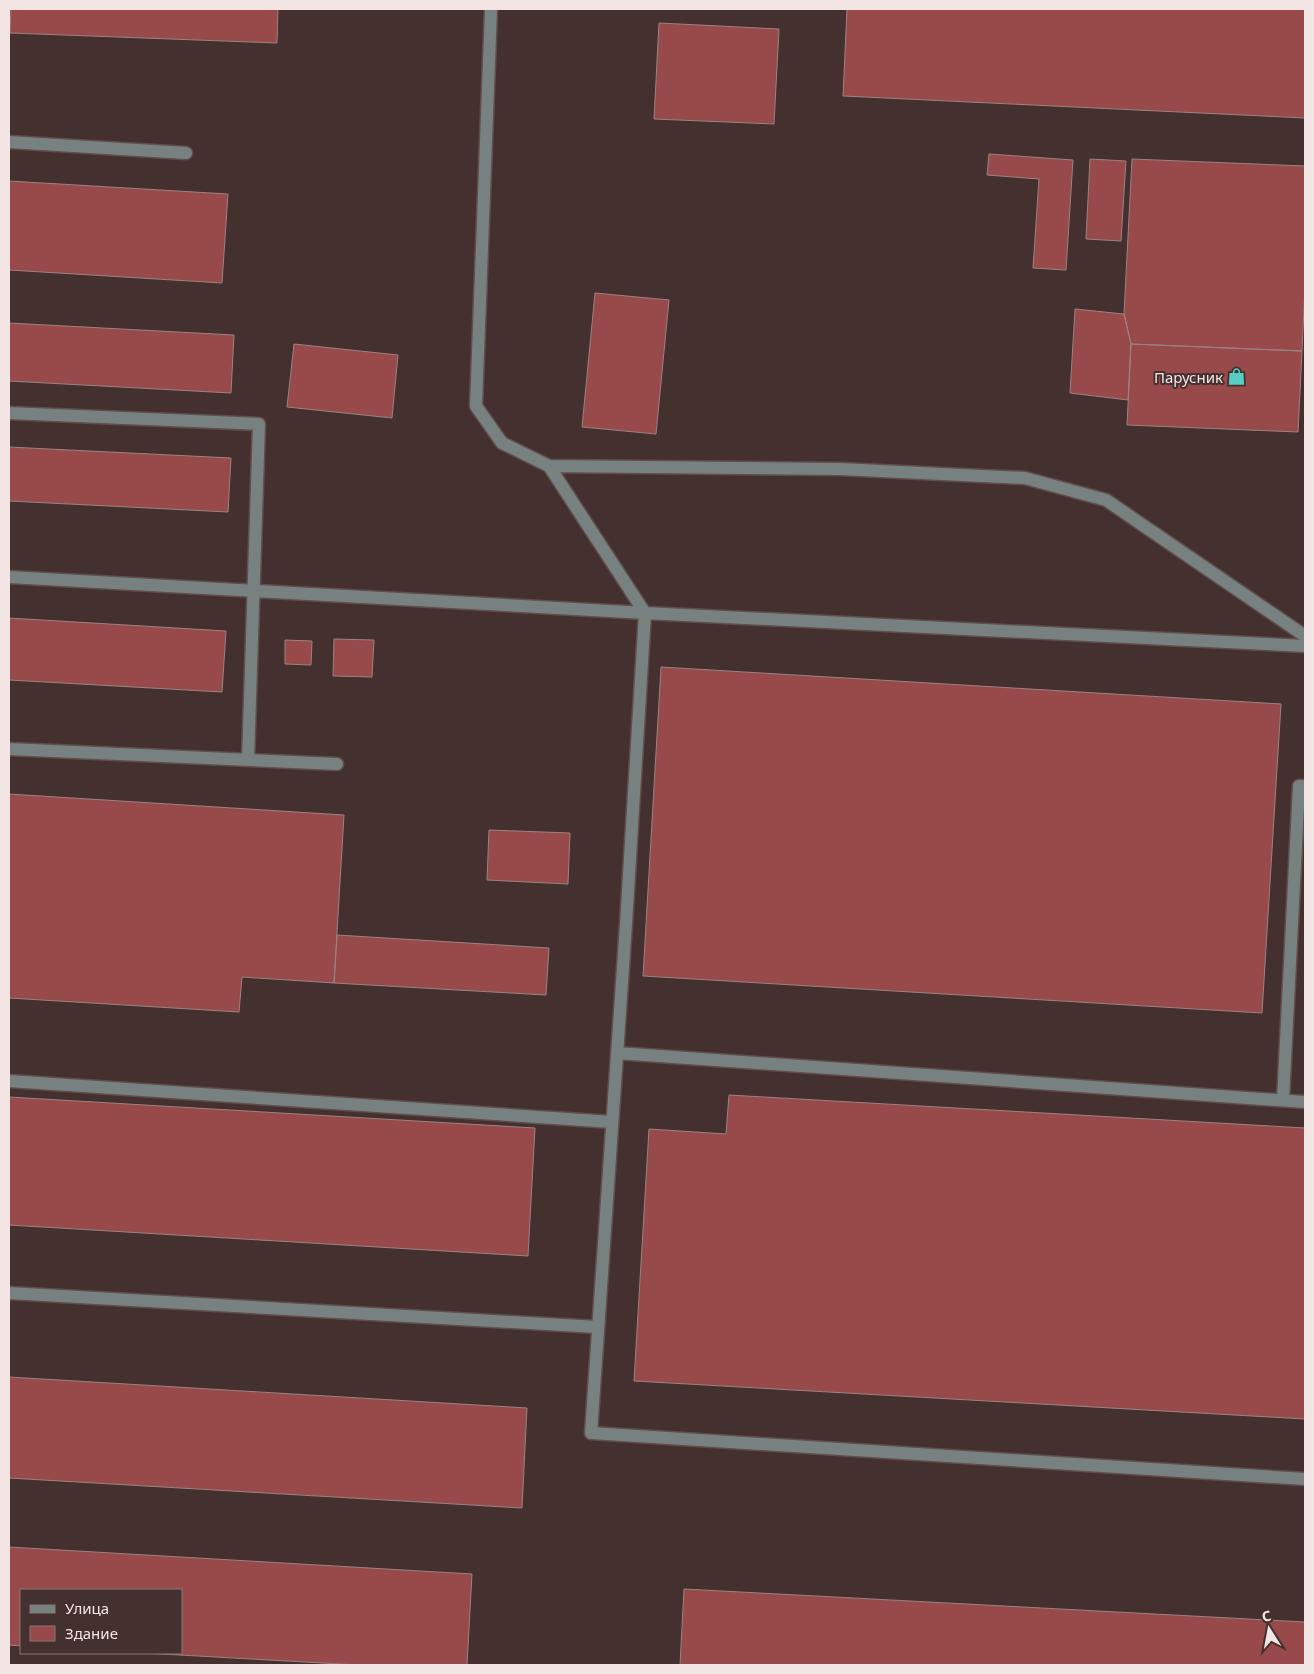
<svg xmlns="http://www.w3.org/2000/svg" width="1314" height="1674" viewBox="0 0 1314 1674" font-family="'Noto Sans',sans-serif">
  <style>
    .building { fill: #984a4a; stroke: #9b8382 }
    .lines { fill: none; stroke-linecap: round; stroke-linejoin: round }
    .minor-casing { stroke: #604d4c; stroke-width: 15 }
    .minor { stroke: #778280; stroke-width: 12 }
    .labels { text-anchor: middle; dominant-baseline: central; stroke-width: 4; stroke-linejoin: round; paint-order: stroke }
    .poi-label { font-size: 15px; fill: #f3e5e4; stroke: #44302f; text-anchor: end }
  </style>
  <rect width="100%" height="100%" fill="#44302f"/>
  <!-- building -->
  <path class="building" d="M11,9H278L277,43L10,33Z
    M847,9H1305V118L843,96Z
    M659,23L779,29L774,124L654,119Z
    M989,154L1073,160L1066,270L1033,268L1039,179L987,175Z
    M1090,159L1126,161L1121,241L1086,239Z
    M1132,159L1305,166V286L1302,351L1131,344L1124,314Z
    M9,181L228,194L222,283L9,270Z
    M595,293L669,300L656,434L582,427Z
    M1075,309L1124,314L1131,344L1128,400L1070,393Z
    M9,323L234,335L231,393L9,381Z
    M294,344L398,355L392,418L287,407Z
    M1131,344L1302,351L1298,432L1127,425Z
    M9,447L231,458L228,512L9,501Z
    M9,618L226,631L222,692L9,680Z
    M334,639L374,640L372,677L333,676Z
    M285,640L312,641L311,665L285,664Z
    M661,667L1281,704L1262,1013L643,976Z
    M9,794L344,815L334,983L242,977L239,1012L9,998Z
    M489,830L570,833L568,884L487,880Z
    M337,935L549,948L546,995L334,983Z
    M729,1095L1305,1128V1419L634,1381L649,1129L726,1134Z
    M9,1097L535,1128L528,1256L9,1225Z
    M9,1377L527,1408L522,1508L9,1478Z
    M9,1547L472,1574L467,1665H358L144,1653H181V1590H21V1646L9,1645Z
    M684,1589L1305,1622V1665H680Z"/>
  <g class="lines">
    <defs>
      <path id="minor" d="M491,9L476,406L502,443L549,466L840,469L1025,478L1106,500L1305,636
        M9,142L186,153
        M9,413L259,424L248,760
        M549,466L645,613L1305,646
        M9,577L645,613L626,924L591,1433L1305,1479
        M9,749L337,764
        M617,1053L1305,1102
        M9,1081L612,1122
        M1283,1100L1299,786H1305
        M9,1293L597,1327"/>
    </defs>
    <!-- minor casing -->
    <use href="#minor" class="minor-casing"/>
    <!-- minor -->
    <use href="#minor" class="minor"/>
  </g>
  <!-- icons -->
  <defs>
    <symbol id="shop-bare" viewBox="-9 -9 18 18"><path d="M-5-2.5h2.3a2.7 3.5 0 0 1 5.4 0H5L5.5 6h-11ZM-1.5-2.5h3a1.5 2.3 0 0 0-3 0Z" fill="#56cec4" stroke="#44302f" stroke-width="2.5" paint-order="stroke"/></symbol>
  </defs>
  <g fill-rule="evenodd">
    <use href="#shop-bare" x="1224" y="364" width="25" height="25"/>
  </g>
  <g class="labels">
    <!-- poi labels -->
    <g class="poi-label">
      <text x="1223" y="377">Парусник</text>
    </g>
  </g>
  <!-- border -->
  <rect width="1314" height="1674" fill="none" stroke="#f3e5e4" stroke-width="20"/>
  <!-- legend -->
  <rect x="20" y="1589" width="162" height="65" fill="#44302f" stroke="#8a7877"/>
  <rect x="30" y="1605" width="25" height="8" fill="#778280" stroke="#8a7877"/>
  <text x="65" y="1614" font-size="15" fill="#f3e5e4">Улица</text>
  <rect x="30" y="1626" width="25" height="15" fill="#984a4a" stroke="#8a7877"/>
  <text x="65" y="1639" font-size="15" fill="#f3e5e4">Здание</text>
  <!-- north arrow -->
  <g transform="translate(1269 1629) rotate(349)" stroke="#44302f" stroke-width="4" paint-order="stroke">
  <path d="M0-4L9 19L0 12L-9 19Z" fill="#f3e5e4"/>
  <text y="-8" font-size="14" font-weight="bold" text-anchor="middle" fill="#f3e5e4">С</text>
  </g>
</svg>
